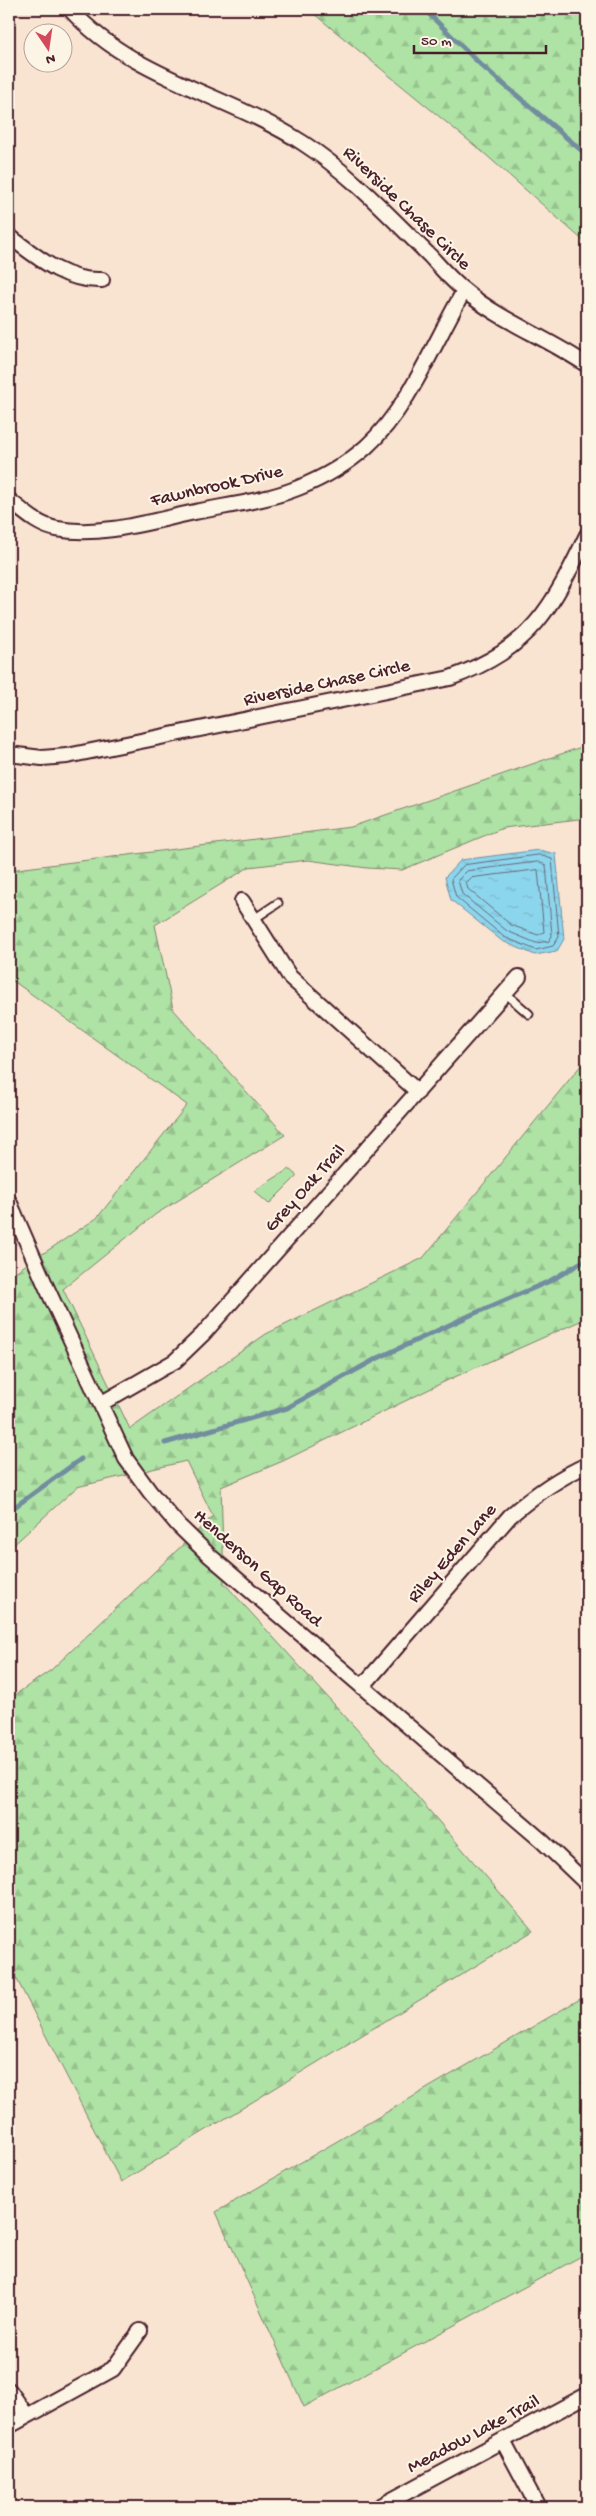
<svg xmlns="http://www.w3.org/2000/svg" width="596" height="2516" viewBox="0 0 596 2516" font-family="'Gochi Hand',sans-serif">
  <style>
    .forest { fill: url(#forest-firs); stroke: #7c8168 }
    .park { fill: #aee3a5; stroke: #7c8168 }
    .water { fill: url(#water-ripples); stroke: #728d9f }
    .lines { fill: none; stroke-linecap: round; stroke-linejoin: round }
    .shore { stroke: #646879; stroke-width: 1 }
    .stream { stroke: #728d9f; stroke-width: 5 }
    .lane-casing { stroke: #4a1f2b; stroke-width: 11 }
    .street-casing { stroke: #4a1f2b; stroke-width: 18 }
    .lane { stroke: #fcf5e5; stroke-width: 7 }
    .street { stroke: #fcf5e5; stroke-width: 14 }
    .labels { text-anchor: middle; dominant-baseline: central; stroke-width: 4; stroke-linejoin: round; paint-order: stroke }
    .street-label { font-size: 19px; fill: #4a1f2b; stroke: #fcf5e5 }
  </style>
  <defs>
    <pattern id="forest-firs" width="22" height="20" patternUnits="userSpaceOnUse" patternTransform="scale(1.25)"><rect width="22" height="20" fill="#aee3a5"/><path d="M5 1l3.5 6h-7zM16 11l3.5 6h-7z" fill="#97c28e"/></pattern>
    <pattern id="water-ripples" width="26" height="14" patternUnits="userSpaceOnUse" patternTransform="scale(1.25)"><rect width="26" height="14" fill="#8cd6ed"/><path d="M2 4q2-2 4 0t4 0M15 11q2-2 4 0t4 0" fill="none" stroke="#7ab7cb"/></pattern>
  </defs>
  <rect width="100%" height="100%" fill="#f9e4d2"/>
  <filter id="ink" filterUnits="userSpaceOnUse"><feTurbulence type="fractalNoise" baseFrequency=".02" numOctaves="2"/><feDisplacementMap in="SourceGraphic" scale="10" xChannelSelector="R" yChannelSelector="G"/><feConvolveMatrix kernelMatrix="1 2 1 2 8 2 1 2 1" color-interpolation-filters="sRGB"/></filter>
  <g filter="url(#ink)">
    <!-- forest -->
    <path class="forest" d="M308,9H587V244L485,154Z
      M587,745V818L503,828L402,870L367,868L308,860L249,867L155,925L173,1009L285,1135L156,1214L63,1289L130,1429L266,1334L423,1258L587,1058V1318L448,1380L283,1461L221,1487L224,1583L402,1779L533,1931L121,2182L9,1964V1699L51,1670L213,1516L186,1461L77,1487L9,1549V1276L97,1218L187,1105L9,978V870L351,827Z
      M587,1995V2253L304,2407L216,2212Z"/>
    <!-- park -->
    <path class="park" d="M289,1169L297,1176L269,1204L254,1191Z"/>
    <!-- water -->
    <path class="water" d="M539,850L556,854L564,939L557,951L535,955L502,941L451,900L445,877L461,860Z"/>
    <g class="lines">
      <!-- shore -->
      <path class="shore" d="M539,855L552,859L559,937L553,946L536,950L504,937L456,897L451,879L464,865Z
        M538,862L546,865L552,936L549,941L536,943L507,931L462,894L458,880L467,871Z
        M538,870L544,932L538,935L511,925L468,889L466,883L471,878Z"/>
      <!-- stream -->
      <path class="stream" d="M424,9L481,65L587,155
        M165,1443L287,1408L376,1359L473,1314L550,1281L587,1259
        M9,1511L81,1459"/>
      <defs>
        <path id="lane" d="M254,919L278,903
          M505,993L529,1014"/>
        <path id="street" d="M70,9C132,78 227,94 303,143C351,174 390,217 430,256C441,268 452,281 465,291C502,322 548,338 587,365
          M9,236C37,257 65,282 102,280
          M9,500C23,511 38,526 57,529C102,537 152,521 195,512C230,505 265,501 298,488C323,478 346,465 366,447C410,407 434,342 464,291
          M9,754L42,758L67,756L450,678C532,648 552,608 587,535
          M242,901L290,977L418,1092
          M9,1201L45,1284L126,1459L150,1492L178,1525L210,1556L542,1841L587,1884
          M102,1403L175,1361L203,1334L519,977
          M362,1687L510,1516C534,1495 558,1478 587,1465
          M9,2390L27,2416
          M9,2426L113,2369L140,2331
          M503,2441L538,2507
          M379,2507L587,2395"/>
      </defs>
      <!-- lane casing -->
      <use href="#lane" class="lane-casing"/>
      <!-- street casing -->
      <use href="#street" class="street-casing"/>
      <!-- lane -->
      <use href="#lane" class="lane"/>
      <!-- street -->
      <use href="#street" class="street"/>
    </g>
  </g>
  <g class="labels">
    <!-- street labels -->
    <g class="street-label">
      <text transform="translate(406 209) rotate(44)">Riverside Chase Circle</text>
      <text transform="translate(217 487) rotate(-13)">Fawnbrook Drive</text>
      <text transform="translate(327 684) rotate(-12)">Riverside Chase Circle</text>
      <text transform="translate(306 1189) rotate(-48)">Grey Oak Trail</text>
      <text transform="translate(453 1554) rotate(-49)">Riley Eden Lane</text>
      <text transform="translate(257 1569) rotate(42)">Henderson Gap Road</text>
      <text transform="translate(474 2435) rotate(-28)">Meadow Lake Trail</text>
    </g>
  </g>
  <!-- margin -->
  <rect width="596" height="2516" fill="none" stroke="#fcf5e5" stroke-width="30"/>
  <rect x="15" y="15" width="566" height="2486" fill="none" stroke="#4a1f2b" stroke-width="2" filter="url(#ink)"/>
  <!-- north arrow -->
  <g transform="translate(48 48) rotate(167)"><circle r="24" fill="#fcf5e5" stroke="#b59f9b"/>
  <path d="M0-4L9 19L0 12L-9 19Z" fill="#d1495b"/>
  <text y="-8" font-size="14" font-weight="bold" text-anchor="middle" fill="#4a1f2b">N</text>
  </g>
  <!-- scale -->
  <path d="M414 45v8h132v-8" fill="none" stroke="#4a1f2b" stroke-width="2.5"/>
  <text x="421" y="45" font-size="15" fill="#4a1f2b" stroke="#fcf5e5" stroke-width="4" paint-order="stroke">50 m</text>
</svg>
